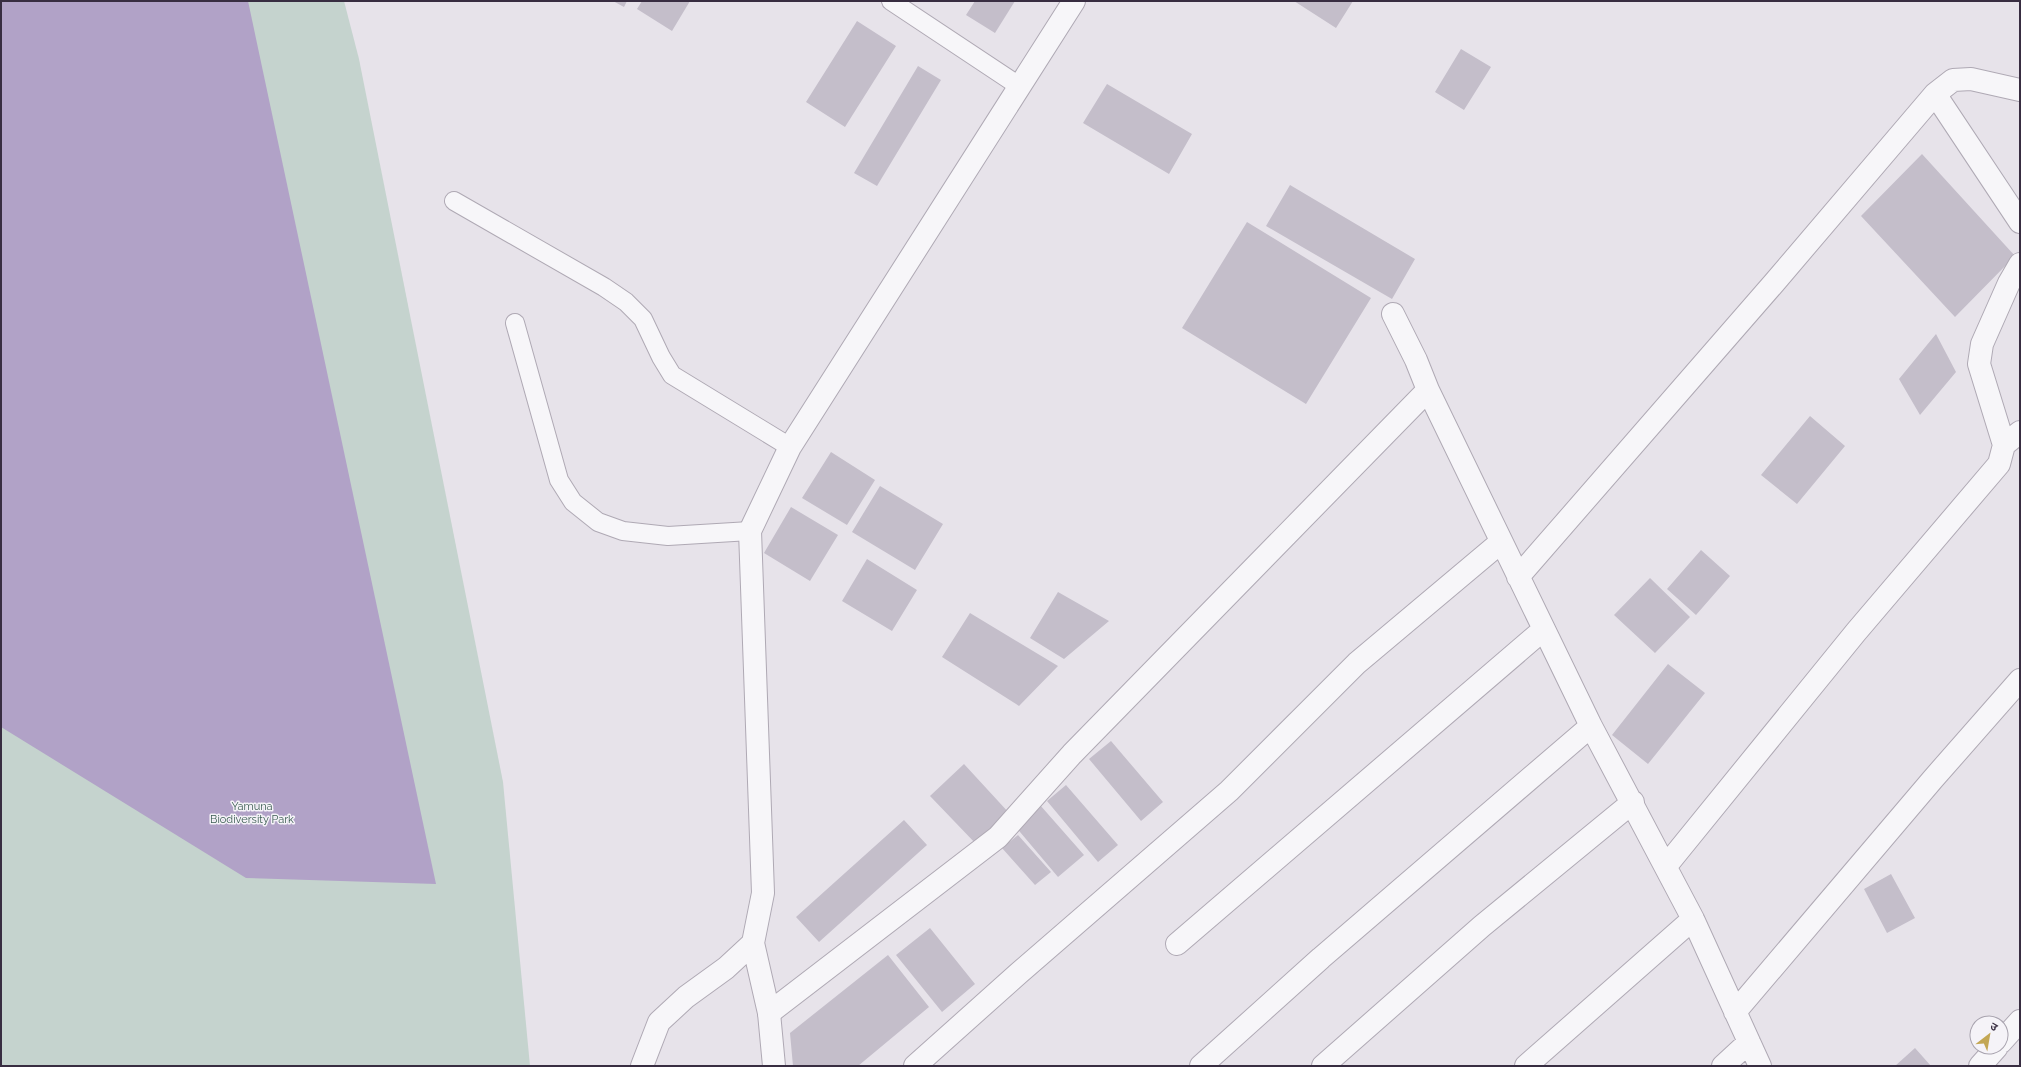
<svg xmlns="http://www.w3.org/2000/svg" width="2021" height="1067" viewBox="0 0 2021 1067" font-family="Raleway,'Noto Sans Devanagari',sans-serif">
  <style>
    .green { fill: #c5d3ce }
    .water { fill: #b1a2c7 }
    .building { fill: #c4beca }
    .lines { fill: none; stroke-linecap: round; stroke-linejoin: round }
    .service-casing { stroke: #afa9b4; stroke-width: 20 }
    .minor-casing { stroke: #afa9b4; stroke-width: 24 }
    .tertiary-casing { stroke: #afa9b4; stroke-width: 24 }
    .service { stroke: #f7f6f9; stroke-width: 18 }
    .minor { stroke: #f7f6f9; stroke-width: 22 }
    .tertiary { stroke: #f7f6f9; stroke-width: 22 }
    .labels { text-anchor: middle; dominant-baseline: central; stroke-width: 3; stroke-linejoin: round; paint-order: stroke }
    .park-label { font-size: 11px; fill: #3b5c52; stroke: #f5f3f8 }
  </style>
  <rect width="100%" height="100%" fill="#e7e3ea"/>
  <!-- green -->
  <path class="green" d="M1,1H344L359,59L503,782L530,1066H1Z"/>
  <!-- water -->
  <path class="water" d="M1,1H248L436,884L246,878L1,727Z"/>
  <!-- building -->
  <path class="building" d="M613,1H627L624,7Z
    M642,1H690L672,31L637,9Z
    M975,1H1015L995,33L966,15Z
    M1294,1H1353L1336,28Z
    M857,21L896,46L845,127L806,102Z
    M1461,49L1491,67L1464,110L1435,92Z
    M918,66L941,80L877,186L854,173Z
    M1107,84L1192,134L1169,174L1083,123Z
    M1922,154L2015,256L1955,317L1861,216Z
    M1290,185L1415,259L1392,299L1266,226Z
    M1247,222L1371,298L1306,404L1182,328Z
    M1936,334L1956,372L1920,415L1899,379Z
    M1810,416L1845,446L1797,504L1761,475Z
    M831,452L875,480L847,525L802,498Z
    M880,486L943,524L915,570L852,532Z
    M791,507L838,535L810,581L764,553Z
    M1701,550L1730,576L1696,615L1667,589Z
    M867,559L917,590L892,631L842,601Z
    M1650,578L1690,617L1655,653L1614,615Z
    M1058,592L1109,621L1064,659L1030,638Z
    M970,613L1058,666L1019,706L942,657Z
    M1668,664L1705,693L1648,764L1612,735Z
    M1111,741L1163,802L1141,821L1089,759Z
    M964,764L1010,814L977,845L930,796Z
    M1066,785L1118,845L1098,862L1047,801Z
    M1040,805L1084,855L1058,877L1015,826Z
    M904,820L927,845L819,942L796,917Z
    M1018,835L1051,872L1035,885L1002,848Z
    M1891,874L1915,918L1887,933L1864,889Z
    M930,928L975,984L942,1012L896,955Z
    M888,955L929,1007L858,1066H793L790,1033Z
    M1915,1048L1931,1066H1895Z"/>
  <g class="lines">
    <defs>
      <path id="service" d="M891,1L1019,86
        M454,201L604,287L626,302L643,319L661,357L672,375L790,447
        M515,323L559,480L573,502L598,522L623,531L668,536L750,531"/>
      <path id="minor" d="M1935,94L2020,222
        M1393,314L1416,360L1428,390L1591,726L1693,919L1760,1066
        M2004,445L2020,432
        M1518,577L1774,283L1935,94L1953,80L1971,79L2020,90
        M1666,866L1856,632L1999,464L2004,445L1979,364L1982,344L2009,283L2020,264
        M1177,944L1543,630
        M1735,1012L1933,779L2020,680
        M769,1013L998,837L1072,754L1428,390
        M2001,1042L2020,1021
        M915,1066L1019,973L1229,791L1357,663L1501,542
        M1201,1066L1321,958L1591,726
        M1323,1066L1482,926L1633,802
        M1526,1066L1693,919
        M1723,1066L1749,1042
        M1980,1066L1997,1047"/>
      <path id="tertiary" d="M753,943L769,1013L774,1066
        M642,1066L659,1022L686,997L726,968L753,943L763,893L750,531L790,447L1074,1"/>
    </defs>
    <!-- service casing -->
    <use href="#service" class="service-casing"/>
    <!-- minor casing -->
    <use href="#minor" class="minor-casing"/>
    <!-- tertiary casing -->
    <use href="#tertiary" class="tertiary-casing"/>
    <!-- service -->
    <use href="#service" class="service"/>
    <!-- minor -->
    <use href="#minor" class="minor"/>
    <!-- tertiary -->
    <use href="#tertiary" class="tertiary"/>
  </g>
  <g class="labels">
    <!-- park labels -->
    <g class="park-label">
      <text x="252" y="806">Yamuna<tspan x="252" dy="13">Biodiversity Park</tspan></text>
    </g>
  </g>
  <!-- border -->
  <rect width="2021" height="1067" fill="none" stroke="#382d41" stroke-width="4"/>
  <!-- north arrow -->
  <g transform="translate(1989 1035) rotate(31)"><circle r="19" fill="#f5f3f8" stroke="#a9a4af"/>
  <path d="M0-3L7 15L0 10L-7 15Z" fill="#c3a754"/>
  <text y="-6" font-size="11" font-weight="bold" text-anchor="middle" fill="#382d41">उ</text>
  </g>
</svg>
